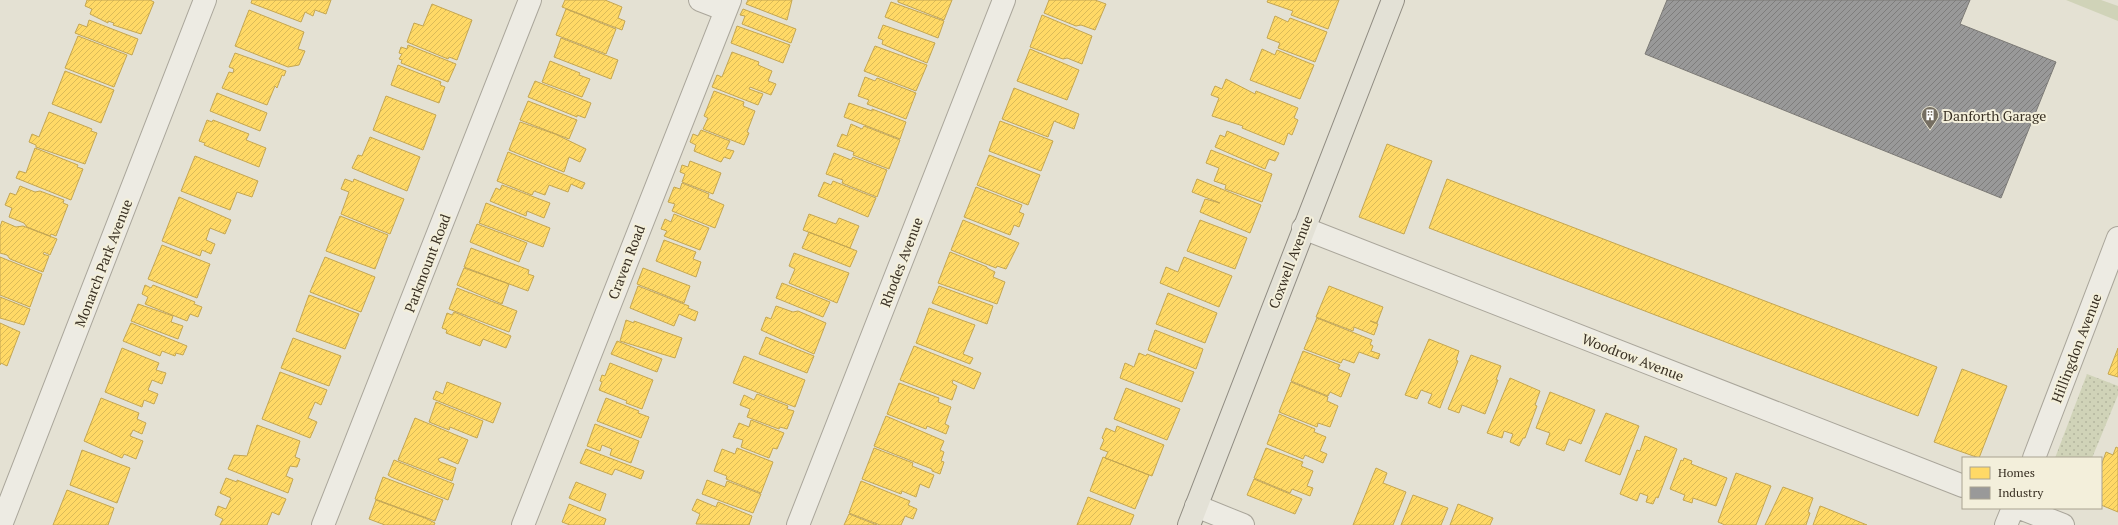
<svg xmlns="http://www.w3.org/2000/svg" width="2118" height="525" viewBox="0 0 2118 525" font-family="'PT Serif',serif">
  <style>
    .grass { fill: #d0d3b8 }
    .park { fill: url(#park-dots) }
    .homes { fill: url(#homes-hatch); stroke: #c4a652 }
    .industry { fill: url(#industry-hatch); stroke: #7c7a76 }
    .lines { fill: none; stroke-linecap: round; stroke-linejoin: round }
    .minor-casing { stroke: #aaa69b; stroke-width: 24 }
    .primary-casing { stroke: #908c82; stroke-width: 24 }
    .minor { stroke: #edebe3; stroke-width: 22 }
    .primary { stroke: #e3e1d6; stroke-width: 22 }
    .labels { text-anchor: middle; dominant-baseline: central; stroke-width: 4; stroke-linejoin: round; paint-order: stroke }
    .poi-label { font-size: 14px; fill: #393023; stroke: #f3efdb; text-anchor: start }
    .street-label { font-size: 14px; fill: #393023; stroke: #f3efdb }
  </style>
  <defs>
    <pattern id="park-dots" width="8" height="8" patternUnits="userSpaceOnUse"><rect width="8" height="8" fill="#d0d3b8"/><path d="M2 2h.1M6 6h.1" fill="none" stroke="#b3b59e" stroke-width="1.8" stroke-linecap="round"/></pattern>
    <pattern id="homes-hatch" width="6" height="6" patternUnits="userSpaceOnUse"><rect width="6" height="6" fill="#ffd966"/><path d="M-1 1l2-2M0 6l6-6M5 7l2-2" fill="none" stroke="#dbbb58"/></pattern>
    <pattern id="industry-hatch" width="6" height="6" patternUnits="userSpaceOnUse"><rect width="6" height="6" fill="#999"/><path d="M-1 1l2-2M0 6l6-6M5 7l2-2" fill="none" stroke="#7e7d7c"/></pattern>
  </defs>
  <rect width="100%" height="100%" fill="#e4e1d3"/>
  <!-- grass -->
  <path class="grass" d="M2066,0H2101L2118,6V21Z"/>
  <!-- park -->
  <path class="park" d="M2087,374L2118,386V395L2092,458H2055Z"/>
  <!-- homes -->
  <path class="homes" d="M87,0H150L154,2L141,34L113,25L114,23L108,21V23L90,14L92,9L85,6Z
    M252,0H331L326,14L315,10L313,16L305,12L301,22L251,3Z
    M565,0H605L622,7L618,18L625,21L622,30L562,7Z
    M748,0H792L787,20L746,4Z
    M898,0H952L944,20L898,2Z
    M1049,0H1095L1106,4L1095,30L1081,25L1076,26L1044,13Z
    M1268,0H1339L1328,29L1291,15L1293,11L1267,2Z
    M891,2L944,21L938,38L885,17Z
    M432,4L472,20L457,60L449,57L448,59L407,42L414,23L423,26Z
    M566,9L616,29L606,54L556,35Z
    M743,9L796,29L791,43L742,24L745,16L740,15Z
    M249,10L304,32L298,49L305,51L299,65L288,67L235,46Z
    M1042,15L1092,36L1082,64L1067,58L1063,59L1030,47Z
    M1275,16L1288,22L1290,18L1327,32L1315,62L1278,48L1280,43L1267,38Z
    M89,20L138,39L132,55L75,33L79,24L87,27Z
    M883,25L935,43L927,63L882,44L883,40L878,38Z
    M737,26L790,45L783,63L731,43Z
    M78,36L127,55L114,87L65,68Z
    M561,38L618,60L611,79L554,57Z
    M408,45L456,64L448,82L401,63L402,60L399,59L402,54L399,53L401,47L407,49Z
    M875,46L927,65L916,91L864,71Z
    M1030,49L1079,70L1067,100L1017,81Z
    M1262,49L1275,55L1277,50L1314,65L1300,99L1250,80Z
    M732,52L759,62L758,65L772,71L768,81L776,84L771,95L750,87L749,89L763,94L758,105L712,87L717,75L722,77Z
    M235,53L286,71L284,76L282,75L277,88L275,86L267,105L222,88L229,72L233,73L234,69L229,67Z
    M550,61L580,73L579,75L590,79L582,97L542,82Z
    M398,65L441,82L440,85L445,87L439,103L391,85Z
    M65,71L114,90L101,123L52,104Z
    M865,77L875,81L877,78L916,93L906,119L867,104L869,100L858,96Z
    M1226,79L1255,94L1256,91L1298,108L1294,118L1298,120L1292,135L1288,133L1284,145L1242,128L1243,126L1212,116L1219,98L1211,95L1215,86L1222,89Z
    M535,81L591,103L585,118L577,115V117L528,97Z
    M1014,88L1079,114L1074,129L1054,121L1048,137L1002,119Z
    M714,91L744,102L743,106L755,111L747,132L749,133L744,145L703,129L708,118L704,116Z
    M217,93L267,113L260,131L210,111Z
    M386,96L436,115L423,150L373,130Z
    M528,101L577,120L569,139L520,120Z
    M849,103L872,111V109L906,122L900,139L844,117Z
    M49,112L92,129L91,131L97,133L85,164L36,147V145L29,142L32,134L39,137Z
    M207,120L212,122L213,120L249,134L246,140L266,148L259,167L204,145L205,143L199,141Z
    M1000,121L1053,141L1041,171L989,151Z
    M520,122L555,134L586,149L580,162L569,157L564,172L509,150Z
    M851,124L862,129L864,126L900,140L889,169L853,155L854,152L837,146L842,134L847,136Z
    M701,130L730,141L726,149L734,151L730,159L724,157L721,162L694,151L696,145L690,142L693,134L698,136Z
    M1227,131L1279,153L1275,161L1269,159L1265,169L1215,147L1220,135L1225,137Z
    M370,137L420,157L407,191L352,168L358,155L362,156Z
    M1387,144L1432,161L1404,234L1359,217Z
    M35,148L78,165L77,167L83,169L71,200L16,178L19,171L26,173Z
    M1211,150L1272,174L1262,202L1225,189L1226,185L1214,181L1219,168L1206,163Z
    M508,152L585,183L582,189L571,184L568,192L549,185L545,195L534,191L532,195L497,181Z
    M834,153L851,160L853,157L887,170L877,197L842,183L843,180L826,174Z
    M989,155L1040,175L1028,205L977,185Z
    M195,156L258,181L252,197L237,192L230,210L181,191Z
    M690,161L721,173L713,194L682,182L685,174L680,172L682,165L688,167Z
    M345,179L353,182L354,179L404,199L390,234L341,214L349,192L341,189Z
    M1197,179L1261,205L1250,233L1200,212L1205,199L1220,203L1192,192Z
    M1447,179L1937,367L1918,416L1429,228Z
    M833,181L876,198L868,217L818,196L824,182L831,185Z
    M682,183L709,194L708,198L724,205L715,228L672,211L675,204L668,202L674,187L680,189Z
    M502,185L550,203L544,218L527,211L526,216L490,201L496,188L500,190Z
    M20,186L35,192L40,191L64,200L63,203L68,205L56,236L51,234L50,236L27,227L24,223L9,217L12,208L5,205L10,193L16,195Z
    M976,187L1022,205L1019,212L1024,214L1019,227L1014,225L1010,235L964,217Z
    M179,197L231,220L225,234L210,228L206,240L215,244L211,254L202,250L200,256L162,241Z
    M486,203L550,228L543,247L479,223Z
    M674,214L709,228L700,250L664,236L667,231L661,229L665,219L671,222Z
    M809,214L836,224L839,218L859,226L850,248L803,230Z
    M340,216L388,235L375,269L326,251Z
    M963,220L1019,243L1006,269L997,266L996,268L951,250Z
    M1200,220L1247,238L1235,269L1187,251Z
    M2,221L16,227L23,226L57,239L50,255L44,252L43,254L49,256L43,272L10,259L7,255L0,253V227Z
    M477,224L527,243L519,262L470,242Z
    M809,232L857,251L850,267L802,248Z
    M664,240L696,252L693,259L701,262L696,277L656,261Z
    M162,245L210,264L197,298L148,279Z
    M471,248L529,270L528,274L534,276L528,291L464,267Z
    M950,252L987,267V268L995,272L993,277L1005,282L997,304L938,283Z
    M794,253L849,273L837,303L789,283L795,269L789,266Z
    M0,257L42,274L30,307L0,295Z
    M325,257L375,277L361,312L310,292Z
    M1184,257L1232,276L1219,307L1160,283L1166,267L1178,272Z
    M464,268L509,284L502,304L457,285Z
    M643,268L690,286L684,303L637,284Z
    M782,283L830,302L823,317L776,298Z
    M145,285L151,288L153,285L195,302L194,304L202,307L198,317L190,314L187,321L145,304L148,297L142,294Z
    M638,286L689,306L688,308L698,312L695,321L679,314L674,326L630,308Z
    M939,286L993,306L987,324L932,303Z
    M1329,286L1383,307L1377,323L1370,321L1378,324L1374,335L1354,327L1353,331L1316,317Z
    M457,288L517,311L509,332L449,309Z
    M1168,293L1217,313L1205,343L1156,324Z
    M309,295L359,314L345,349L296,331Z
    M0,297L30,309L24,325L0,318Z
    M138,304L173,316L171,322L183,326L178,339L131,321Z
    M776,306L793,312L798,311L826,323L814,354L761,330L766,317L771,319Z
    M929,308L975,325L963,354L973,358L970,364L916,343Z
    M454,312L511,336L506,348L483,339L480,346L446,333L447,330L442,328L447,313L452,315Z
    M1317,318L1372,340L1370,344L1373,346L1371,351L1380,354L1378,359L1359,352L1354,363L1343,359L1341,363L1304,349Z
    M626,320L634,323V321L682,338L675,358L620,341Z
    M0,323L20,332L7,366L1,363L0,365Z
    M131,323L187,346L183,355L176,353L175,356L162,351L160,356L123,341Z
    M1155,330L1203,349L1196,369L1148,350Z
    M766,337L814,356L807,373L759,354Z
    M293,338L341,356L329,386L281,368Z
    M1429,339L1459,351L1456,360L1458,361L1440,408L1428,403L1432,394L1421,390L1417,399L1405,395Z
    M617,341L662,359L657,372L611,354Z
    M914,346L981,373L974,389L953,380L952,383L957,386L952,400L900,380Z
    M122,348L159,363L156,370L166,373L162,384L152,380L148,390L158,394L154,404L144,400L142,407L105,392Z
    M2118,348V377L2108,374Z
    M1303,351L1340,365L1338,369L1350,374L1341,397L1330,392L1328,396L1291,381Z
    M1139,353L1146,356L1147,354L1194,372L1182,402L1120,378L1125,363L1134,367Z
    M1471,355L1501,366L1496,380H1498L1485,414L1462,405L1459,413L1448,409Z
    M744,356L805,380L795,407L733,383Z
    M610,363L653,380L642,409L626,403L627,401L599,390L602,382L600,381L602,375L605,376Z
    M1962,369L2007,386L1979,458L1934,442Z
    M280,372L327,390L321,405L315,402L308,418L317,422L310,438L262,419Z
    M1510,378L1540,391L1535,405L1537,406L1525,438H1523L1519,446L1510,442L1513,434L1504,431L1502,438L1487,433Z
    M447,382L501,403L493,423L433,399L436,391L443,394Z
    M1291,382L1328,397L1327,401L1338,406L1330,427L1318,423L1317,427L1279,412Z
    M899,383L939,398L938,402L951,407L945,424L949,426L946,434L927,426L926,429L887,414Z
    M1126,388L1180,409L1167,440L1114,419Z
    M1550,392L1595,410L1581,444L1569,439L1564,451L1546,444L1550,433L1536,428Z
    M757,394L788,406L787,409L794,411L787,429L780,427L779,429L747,417L750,409L740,405L744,395L754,400Z
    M101,398L139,413L137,419L146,423L142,434L133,430L130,436L143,441L136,459L124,454L122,458L84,441Z
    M606,398L639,411L638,413L649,417L641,438L597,421Z
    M436,402L483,421L477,438L450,427L449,430L429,422Z
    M1606,413L1639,426L1620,475L1585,461Z
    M1279,414L1315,429L1314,432L1326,437L1320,451L1327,454L1323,463L1305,455L1303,459L1267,444Z
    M886,416L944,441L940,450L944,452L941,461L944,462L940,474L932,471V469L874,446Z
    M415,418L468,440L458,464L442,457L438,459L440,462L456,468L452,481L398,460Z
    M751,420L784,433L777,449L773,448L769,458L741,447L743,440L733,437L739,423L749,427Z
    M595,424L639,441L631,463L610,455L612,449L602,445L600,451L587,446Z
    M257,425L300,441L295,457L300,459L297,467L290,466L286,476L293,479L288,493L228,469L234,455L247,456Z
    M1117,426L1164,445L1152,476L1105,458L1108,452L1100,449L1104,440L1102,438L1106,428L1115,432Z
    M1645,436L1677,449L1658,498L1656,497L1653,504L1646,502L1648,496L1640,493L1637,501L1620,494L1637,450L1640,451Z
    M2116,447L2118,448V512L2101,505V466L2106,452L2113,455Z
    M737,448L773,462L761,493L726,479L727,476L714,471L722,449L735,454Z
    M874,448L913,463L912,466L934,475L929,488L920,484L916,497L902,491L901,494L862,479Z
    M1266,448L1303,462L1301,466L1313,471L1307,486L1313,488L1310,496L1292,489L1290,493L1254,478Z
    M586,449L644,471L641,479L615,469L612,475L580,463Z
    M82,450L130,468L117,503L70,485Z
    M1103,457L1149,475L1135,509L1090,491Z
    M1684,458L1692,461L1691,464L1727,478L1716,506L1693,498L1692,503L1683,500L1685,495L1670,489L1681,460L1683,461Z
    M394,460L454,484L448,500L391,477L388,475Z
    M1376,468L1387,473L1383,483L1406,492L1393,525H1353Z
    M1736,473L1771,486L1756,525H1725L1718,522Z
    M383,477L443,500L435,521L375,499Z
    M226,478L237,482V480L286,499L279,515L272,512L267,525H220L223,519L215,515L218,506L226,509L231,498L220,493Z
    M1254,479L1302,499L1295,514L1247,495Z
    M707,480L725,487L727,481L761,494L753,513L702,494Z
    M861,481L910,501L908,505L917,509L913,519L905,516L901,525H880L849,513Z
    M576,482L606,494L600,511L569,498Z
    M1783,487L1813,498L1808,512L1810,513L1806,525H1765Z
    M67,490L114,508L108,525H53Z
    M1413,495L1448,508L1441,525H1401Z
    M1088,497L1134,515L1130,525H1077Z
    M697,499L716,507L718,502L752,516L749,525L696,524L700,514L692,510Z
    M376,500L425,518L435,523L434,525H385L369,519Z
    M569,504L606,519L604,525H570L562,522Z
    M1458,504L1493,518L1490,525H1450Z
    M1820,506L1823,507L1867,525H1813Z
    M849,514L877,525H844Z"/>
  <!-- industry -->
  <path class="industry" d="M1667,0H1970L1960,24L2056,62L2001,198L1645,54Z"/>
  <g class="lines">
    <defs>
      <path id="minor" d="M700,0L726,10
        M1303,228L1963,486
        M2034,458L2118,238
        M1196,506L1243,525
        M2020,508L2063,525
        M1,525L205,0
        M323,525L530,0
        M523,525L730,0
        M798,525L1004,0
        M2006,525L2013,508"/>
      <path id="primary" d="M1189,525L1393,0"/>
    </defs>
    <!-- minor casing -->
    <use href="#minor" class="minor-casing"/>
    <!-- primary casing -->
    <use href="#primary" class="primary-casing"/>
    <!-- minor -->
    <use href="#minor" class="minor"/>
    <!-- primary -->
    <use href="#primary" class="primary"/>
  </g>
  <!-- icons -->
  <defs>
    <symbol id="building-pin" viewBox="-11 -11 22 30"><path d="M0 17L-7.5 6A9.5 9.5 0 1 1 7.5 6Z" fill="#756e61" stroke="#f3efdb"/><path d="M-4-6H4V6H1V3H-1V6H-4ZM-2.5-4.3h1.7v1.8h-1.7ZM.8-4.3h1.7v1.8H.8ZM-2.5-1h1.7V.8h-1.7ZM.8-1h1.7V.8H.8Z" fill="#fff"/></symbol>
  </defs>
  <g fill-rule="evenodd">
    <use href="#building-pin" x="1920" y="105" width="20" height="27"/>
  </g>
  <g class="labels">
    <!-- poi labels -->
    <g class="poi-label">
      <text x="1943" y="115">Danforth Garage</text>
    </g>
    <!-- street labels -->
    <g class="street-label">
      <text transform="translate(626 262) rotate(-69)">Craven Road</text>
      <text transform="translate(901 262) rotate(-69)">Rhodes Avenue</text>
      <text transform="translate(1290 262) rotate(-69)">Coxwell Avenue</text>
      <text transform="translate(103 263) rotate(-69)">Monarch Park Avenue</text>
      <text transform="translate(427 263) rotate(-69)">Parkmount Road</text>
      <text transform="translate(2076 348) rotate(-69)">Hillingdon Avenue</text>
      <text transform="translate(1633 357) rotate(21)">Woodrow Avenue</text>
    </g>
  </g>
  <!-- legend -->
  <rect x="1962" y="457" width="140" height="52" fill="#f3efdb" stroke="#a9a391"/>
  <rect x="1970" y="467" width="20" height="12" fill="#ffd966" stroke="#a9a391"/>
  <text x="1998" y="477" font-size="12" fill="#393023">Homes</text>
  <rect x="1970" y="487" width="20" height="12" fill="#999999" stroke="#a9a391"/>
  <text x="1998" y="497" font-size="12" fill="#393023">Industry</text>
</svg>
